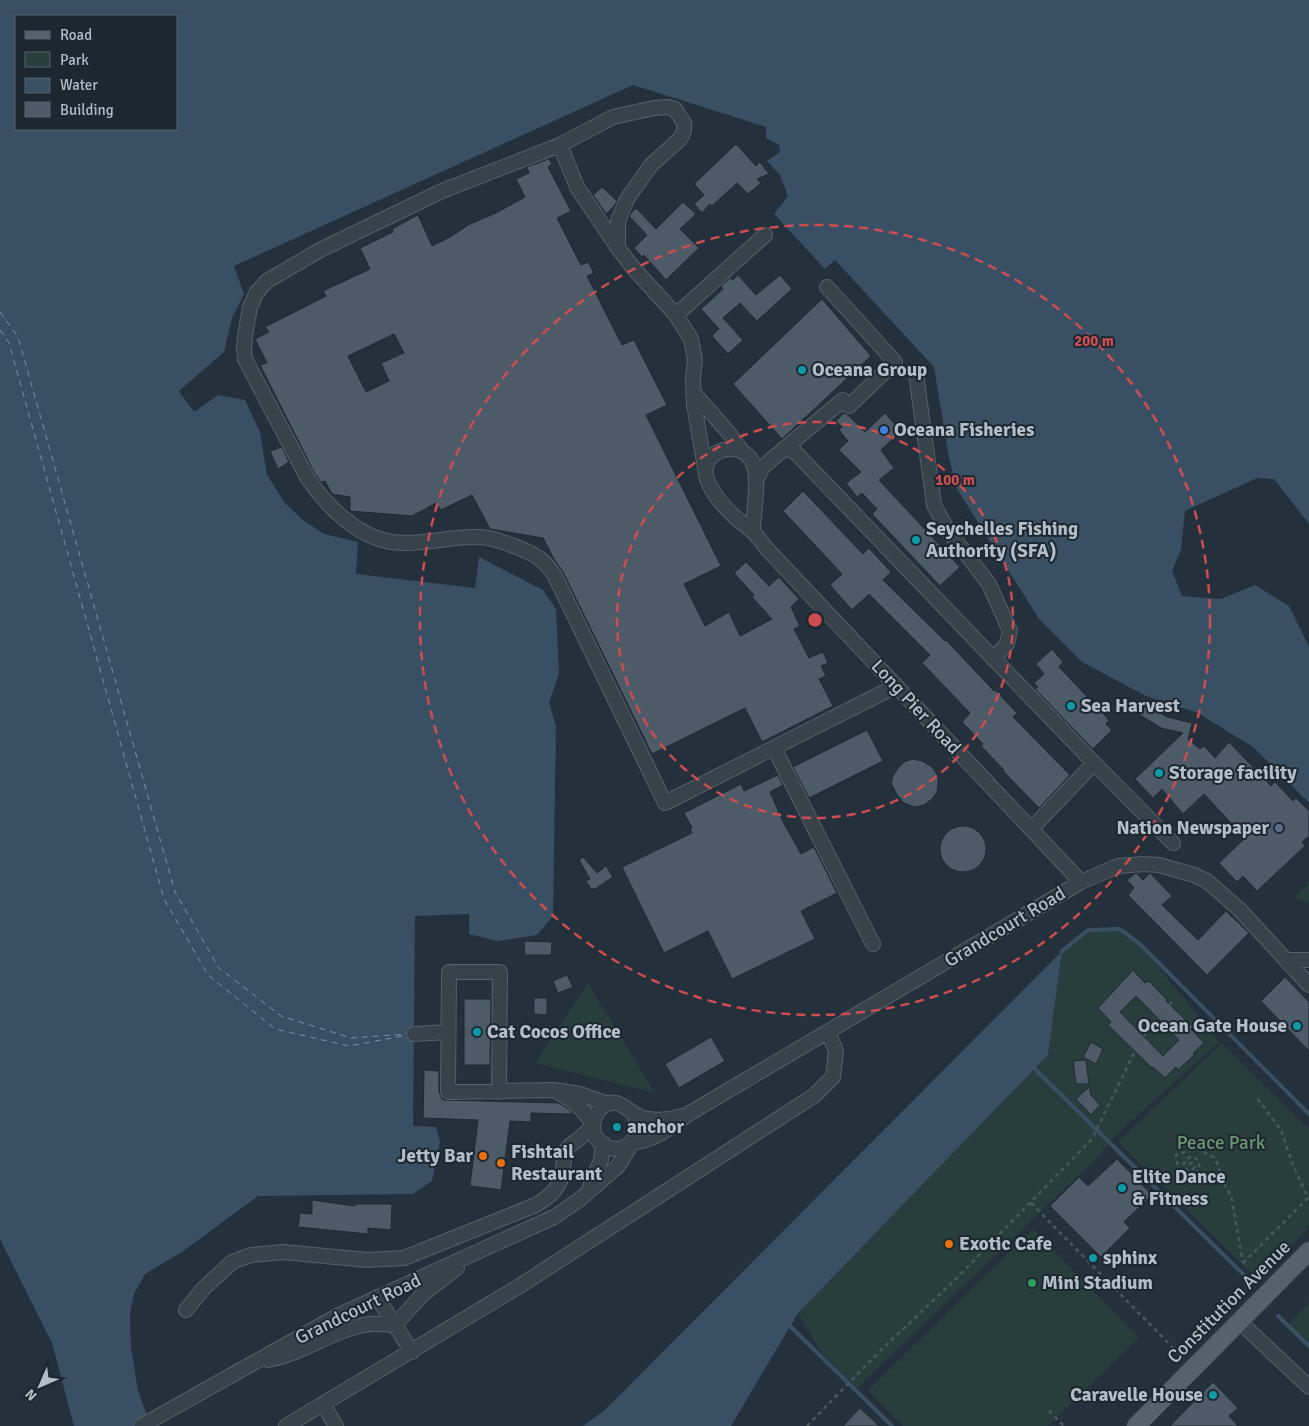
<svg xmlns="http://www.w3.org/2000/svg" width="1309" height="1426" viewBox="0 0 1309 1426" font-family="Signika,sans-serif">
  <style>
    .green { fill: #273e3d }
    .water { fill: #395064; fill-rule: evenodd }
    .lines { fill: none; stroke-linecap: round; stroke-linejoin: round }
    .stream { stroke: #395064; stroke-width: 4 }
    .ferry { stroke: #7491aa; stroke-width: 1; stroke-dasharray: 6 5; stroke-linecap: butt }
    .building { fill: #4c5b67; stroke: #1f2932; fill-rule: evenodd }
    .minor-casing { stroke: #566069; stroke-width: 16 }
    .major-casing { stroke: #414b54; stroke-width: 19 }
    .path { stroke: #465a5b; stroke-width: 2.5; stroke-dasharray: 4 4; stroke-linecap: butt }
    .minor { stroke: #37424b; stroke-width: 14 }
    .major { stroke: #56616b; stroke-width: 18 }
    .ring { fill: none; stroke: #cd4d50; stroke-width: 2.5; stroke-dasharray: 9 6 }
    .culture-dot { fill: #0f9aa8; stroke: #1d2730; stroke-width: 2 }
    .shop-dot { fill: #3f7fe0; stroke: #1d2730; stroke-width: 2 }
    .service-dot { fill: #5c6f8a; stroke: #1d2730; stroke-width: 2 }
    .food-dot { fill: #e8710a; stroke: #1d2730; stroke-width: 2 }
    .leisure-dot { fill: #2e9e5b; stroke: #1d2730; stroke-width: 2 }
    .labels { text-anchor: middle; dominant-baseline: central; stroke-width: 4; stroke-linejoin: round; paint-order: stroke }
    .poi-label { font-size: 19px; font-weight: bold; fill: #b3bdc7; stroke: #1d2730; text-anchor: start }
    .street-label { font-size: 19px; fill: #b3bdc7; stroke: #1d2730 }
    .park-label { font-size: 19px; fill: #6b9770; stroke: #1d2730 }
    .centre { fill: #cd4d50; stroke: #1d2730; stroke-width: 2.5 }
    .ring-label { font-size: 15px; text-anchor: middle; font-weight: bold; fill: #cd4d50; stroke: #1d2730; stroke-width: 4; stroke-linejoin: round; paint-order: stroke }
  </style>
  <rect width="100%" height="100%" fill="#24303b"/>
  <!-- green -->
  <path class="green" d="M1309,884V904L1294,897Z
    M1120,929L1140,944L1219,1042L1114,1137L1100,1155L857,1388L821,1352L798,1313L1048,1055L1062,951L1088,930Z
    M588,983L655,1093L535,1063Z
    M1222,1043L1309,1129V1227L1297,1240L1254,1276L1118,1142Z
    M1033,1229L1139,1338L1048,1426H903L868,1390Z
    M1309,1302V1344L1288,1324Z"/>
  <!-- water -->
  <path class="water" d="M0,0H1309V524L1274,479L1257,478L1185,511L1181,549L1172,571L1182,596L1221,599L1255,585L1289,606L1309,647V803L1253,747L1198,713L1146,696L1082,662L1039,619L957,489L949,458L934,367L835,260L825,269L774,214L788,196L780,175L767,161L780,152L779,145L766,138V127L633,85L234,266L244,294L232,318L224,352L179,391L194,412L218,395L245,400L260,432L267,475L285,503L303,520L324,534L358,542L356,574L475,588L479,557L543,590L556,609L559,673L549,703L556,726L553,916L537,935L498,941L469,934V914L415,916L413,1126L436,1127L440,1142L432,1181L413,1194L258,1196L182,1252L145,1274L134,1294L130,1314L131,1347L138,1391L151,1426H74L52,1343L0,1239ZM16,16H176V129H16Z
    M1062,951L1048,1055L798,1313L731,1426H583L605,1410Z"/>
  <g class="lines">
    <!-- stream -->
    <path class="stream" d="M1062,951L1088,930L1120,929L1140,944L1309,1114
      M1035,1069L1246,1277
      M1278,1316L1309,1346
      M790,1326L892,1426"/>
    <!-- ferry -->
    <path class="ferry" d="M0,312L18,337L175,892L219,968L281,1016L351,1038L408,1034
      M0,330L9,343L164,899L208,975L275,1029L349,1046L408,1035"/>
  </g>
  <!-- building -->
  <path class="building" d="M736,144L756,166L760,162L769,174L757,179L761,183L748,194L737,183L712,206L710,204L702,213L694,204L704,195L694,184Z
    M549,159L552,164L548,167L571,211L557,218L581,265L588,262L594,273L587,276L622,345L634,340L667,405L646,415L721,566L684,584L705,626L729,612L740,636L772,619L752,597L754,595L734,573L746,562L769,586L779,577L799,599L791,607L800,626L794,629L809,658L823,652L828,663L821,666L826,676L819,679L833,706L762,742L745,708L652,754L562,570L555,561L543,538L490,529L472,495L441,510L436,503L412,516L350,511V497L332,494L325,481L321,482L315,474L260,365L267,363L255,339L269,332L265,327L326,296L323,291L370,269L360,248L393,232L392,229L418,215L432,246L452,236L468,225L496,213L525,197L516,179L529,173L527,167ZM394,334L404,353L381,363L389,381L366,392L348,356Z
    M602,187L617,201L615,205L606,214L593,195Z
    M683,202L696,214L680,229L699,248L666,280L644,255L642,257L634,248L647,235L629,216L636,208L656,229Z
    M738,275L756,295L780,275L792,289L757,321L740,303L723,318L743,340L728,354L712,336L719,329L701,309L723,289L721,286L730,278L733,280Z
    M822,299L871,356L782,439L733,384Z
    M844,413L848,415L865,432L885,413L901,431L881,450L894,468L879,480L960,567L940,586L872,514L877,509L862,493L857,497L846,483L861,472L839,450L848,441L839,430L842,427L836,421Z
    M282,447L289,462L278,469L270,451Z
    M803,491L863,554L869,548L876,556L891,572L883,580L945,641L946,640L994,691L995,690L1017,713L1013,717L1070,775L1039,808L1003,771L1004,770L981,746L983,744L962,722L970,713L922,663L930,655L869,594L852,610L830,585L842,574L783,511Z
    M1052,649L1063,662L1059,667L1109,720L1106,724L1112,730L1093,749L1035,689L1038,687L1034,683L1044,674L1036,664Z
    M1144,703L1167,717L1192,723L1188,739L1200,749L1204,746L1215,758L1229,742L1271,786L1275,782L1293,801L1296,798L1309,811V836L1302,842L1305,846L1257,891L1243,876L1237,882L1219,863L1245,838L1204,794L1183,814L1162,789L1153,798L1135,779L1183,733L1161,728L1137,713Z
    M867,730L883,761L809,798L793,767Z
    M913,759L922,761L932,767L938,776V784L937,792L932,799L924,805L915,807L904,803L897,795L891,783L893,776L898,768L904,762Z
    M778,775L783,785L770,792L782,820L801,854L814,847L837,893L801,911L815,939L732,979L708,931L664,953L622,867L692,833L690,829L692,828L684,813L741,784L744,791Z
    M940 849a23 23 0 1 1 46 0a23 23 0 1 1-46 0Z
    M583,857L597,873L606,866L613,877L595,889H591L586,881L590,879L579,860Z
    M1136,873L1143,880L1150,873L1172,896L1162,905L1198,940L1226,911L1249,933L1207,975L1128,895L1134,888L1127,880Z
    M524,941L552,942L551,955H525Z
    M1133,970L1145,983L1149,981L1167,1000L1166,1001L1193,1027L1191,1029L1204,1043L1193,1053L1195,1054L1178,1070L1176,1067L1165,1078L1153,1067L1152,1068L1108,1025L1111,1022L1098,1008ZM1136,996L1179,1040L1163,1056L1120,1012Z
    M567,975L573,987L558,993L553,981Z
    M1285,977L1309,1002V1051L1261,1001Z
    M534,998H547V1015L534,1014Z
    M464,999H491L490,1065H464Z
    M711,1037L725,1061L679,1088L665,1064Z
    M1091,1042L1103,1049L1096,1064L1083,1057Z
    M1086,1060L1089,1084H1076L1073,1061Z
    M424,1070L439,1071V1092L442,1099L444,1100L559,1103L571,1111V1114L531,1113V1122L510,1121L501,1190L470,1186L478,1120L423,1118Z
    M1089,1087L1091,1095L1100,1105L1091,1115L1076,1099Z
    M1117,1159L1152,1195L1124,1222L1130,1228L1101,1257L1050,1206L1079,1177L1088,1186Z
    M312,1200L355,1206V1204H392L391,1230L368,1228V1234L298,1227L300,1213L312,1214Z
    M1213,1382L1238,1408L1229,1416L1238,1426H1170Z
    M860,1408L879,1426H843Z"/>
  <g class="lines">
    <defs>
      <path id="minor" d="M560,145L577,187L585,199L618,248L635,270L676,315L691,339L695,360L693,377L694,404L705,468
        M618,248V221L627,199L651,165L680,139L684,131V123L675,109L668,107L654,108L613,117L560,145L442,191L320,250L267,281L257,292L250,307L245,336L244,348L245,359L308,479C327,506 357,537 392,542C414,545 435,540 457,538C464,537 472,537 480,537C496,538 532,551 544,562C547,565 550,570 554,574L665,803L896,686
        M676,315L765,235
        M916,374L934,505L947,529L989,584L1010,631L1007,644L993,659
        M693,392L728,432L742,451
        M785,448L843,400L849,406L895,362L827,287
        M756,480L763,467L785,448L795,452L1094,763L1031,829
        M753,531C753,512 759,489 755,470C748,434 696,449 707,479C712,494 726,509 737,519C742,523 748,527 752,531C758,536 762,543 767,549L1081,882
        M774,748L873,944
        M1094,763L1173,843
        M1286,960H1309
        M414,1034L448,1032
        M499,1092L500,972H449L448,1092L554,1090L580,1094L608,1104
        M634,1114C648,1156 597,1159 593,1128C593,1121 595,1115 599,1110C617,1091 628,1114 643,1118C656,1121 670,1120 682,1116
        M590,1186L601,1160L603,1143
        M377,1297L412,1352
        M186,1310L203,1289L232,1262L251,1255L283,1252L367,1260L404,1258L536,1205C551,1196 561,1187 563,1169C564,1162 564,1155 567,1149C570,1144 574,1143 579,1139C584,1135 588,1130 593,1125C584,1108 570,1099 554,1090
        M1240,1322L1309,1387
        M268,1360C303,1354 337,1327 371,1324C379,1323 387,1325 395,1325L423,1294L457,1268
        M323,1404L336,1426
        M141,1426L339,1315L554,1217L579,1200L618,1166L632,1143C658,1139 669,1128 690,1113L1081,882L1118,866L1143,864L1159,865L1194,875L1207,881L1240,910L1309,985
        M286,1426L518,1287L815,1095L833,1077L836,1051L828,1032"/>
      <path id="major" d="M1136,1426L1309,1251"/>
    </defs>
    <!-- minor casing -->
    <use href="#minor" class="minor-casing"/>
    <!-- major casing -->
    <use href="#major" class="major-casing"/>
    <!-- path -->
    <path class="path" d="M1189,1164L1192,1163L1195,1167L1192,1170H1187L1183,1165L1186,1159L1192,1156L1198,1160L1200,1170L1192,1178L1179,1173L1176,1155L1196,1148L1215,1158L1226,1188L1231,1195L1243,1263
      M1031,1203L1183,1358
      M1243,1263L1308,1198L1293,1165L1281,1130L1257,1098
      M1049,1411L1064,1426
      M807,1426L881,1350L955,1280L1092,1139L1136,1049L1153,1022L1173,1001"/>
    <!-- minor -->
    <use href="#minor" class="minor"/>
    <!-- major -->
    <use href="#major" class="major"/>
  </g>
  <!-- distance rings -->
  <g class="ring">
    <circle cx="815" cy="620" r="198"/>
    <circle cx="815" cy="620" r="395"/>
  </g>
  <!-- markers -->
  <g class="culture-dot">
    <circle cx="802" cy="370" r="5"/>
    <circle cx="916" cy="540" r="5"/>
    <circle cx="1071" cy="706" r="5"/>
    <circle cx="1159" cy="773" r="5"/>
    <circle cx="1297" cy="1026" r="5"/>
    <circle cx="477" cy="1032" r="5"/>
    <circle cx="617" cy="1127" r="5"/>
    <circle cx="1122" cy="1188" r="5"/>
    <circle cx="1093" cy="1258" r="5"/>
    <circle cx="1213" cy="1395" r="5"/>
  </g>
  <circle class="shop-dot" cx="884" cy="430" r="5"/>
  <circle class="service-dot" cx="1279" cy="828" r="5"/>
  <g class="food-dot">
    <circle cx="483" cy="1156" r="5"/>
    <circle cx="501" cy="1163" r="5"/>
    <circle cx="949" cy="1244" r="5"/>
  </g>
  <circle class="leisure-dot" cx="1032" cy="1283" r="5"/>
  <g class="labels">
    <!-- poi labels -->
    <g class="poi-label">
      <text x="812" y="370">Oceana Group</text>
      <text x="894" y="430">Oceana Fisheries</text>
      <text x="926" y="529">Seychelles Fishing<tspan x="926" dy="22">Authority (SFA)</tspan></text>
      <text x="1081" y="706">Sea Harvest</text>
      <text x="1169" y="773">Storage facility</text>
      <text x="1269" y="828" text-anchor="end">Nation Newspaper</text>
      <text x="1287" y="1026" text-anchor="end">Ocean Gate House</text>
      <text x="487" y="1032">Cat Cocos Office</text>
      <text x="627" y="1127">anchor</text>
      <text x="511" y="1152">Fishtail<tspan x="511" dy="22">Restaurant</tspan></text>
      <text x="473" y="1156" text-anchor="end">Jetty Bar</text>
      <text x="1132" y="1177">Elite Dance<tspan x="1132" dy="22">&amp; Fitness</tspan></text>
      <text x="959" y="1244">Exotic Cafe</text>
      <text x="1103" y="1258">sphinx</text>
      <text x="1042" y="1283">Mini Stadium</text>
      <text x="1203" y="1395" text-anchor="end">Caravelle House</text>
    </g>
    <!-- street labels -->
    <g class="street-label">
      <text transform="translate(916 707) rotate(47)">Long Pier Road</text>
      <text transform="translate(1005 927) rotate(-31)">Grandcourt Road</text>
      <text transform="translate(1229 1302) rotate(-45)">Constitution Avenue</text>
      <text transform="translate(358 1309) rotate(-26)">Grandcourt Road</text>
    </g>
    <!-- park labels -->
    <g class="park-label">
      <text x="1221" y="1143">Peace Park</text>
    </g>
  </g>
  <circle cx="815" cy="620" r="8" class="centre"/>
  <g class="ring-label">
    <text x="1094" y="346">200 m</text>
    <text x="955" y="485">100 m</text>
  </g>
  <!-- legend -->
  <rect x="15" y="15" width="162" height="115" fill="#1d2730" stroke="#59636c"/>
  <rect x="25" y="31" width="25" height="8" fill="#56616b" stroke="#59636c"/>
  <text x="60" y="40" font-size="15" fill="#b3bdc7">Road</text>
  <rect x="25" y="52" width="25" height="15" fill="#273e3d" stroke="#59636c"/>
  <text x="60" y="65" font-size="15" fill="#b3bdc7">Park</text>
  <rect x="25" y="78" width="25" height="15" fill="#395064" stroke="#59636c"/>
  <text x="60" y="90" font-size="15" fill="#b3bdc7">Water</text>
  <rect x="25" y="102" width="25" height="15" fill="#4c5b67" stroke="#59636c"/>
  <text x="60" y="115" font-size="15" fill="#b3bdc7">Building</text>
  <!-- north arrow -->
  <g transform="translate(40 1386) rotate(225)" stroke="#1d2730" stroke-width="4" paint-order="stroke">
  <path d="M0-4L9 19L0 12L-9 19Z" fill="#b3bdc7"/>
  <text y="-8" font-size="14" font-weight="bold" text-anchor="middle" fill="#b3bdc7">N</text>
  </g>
</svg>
